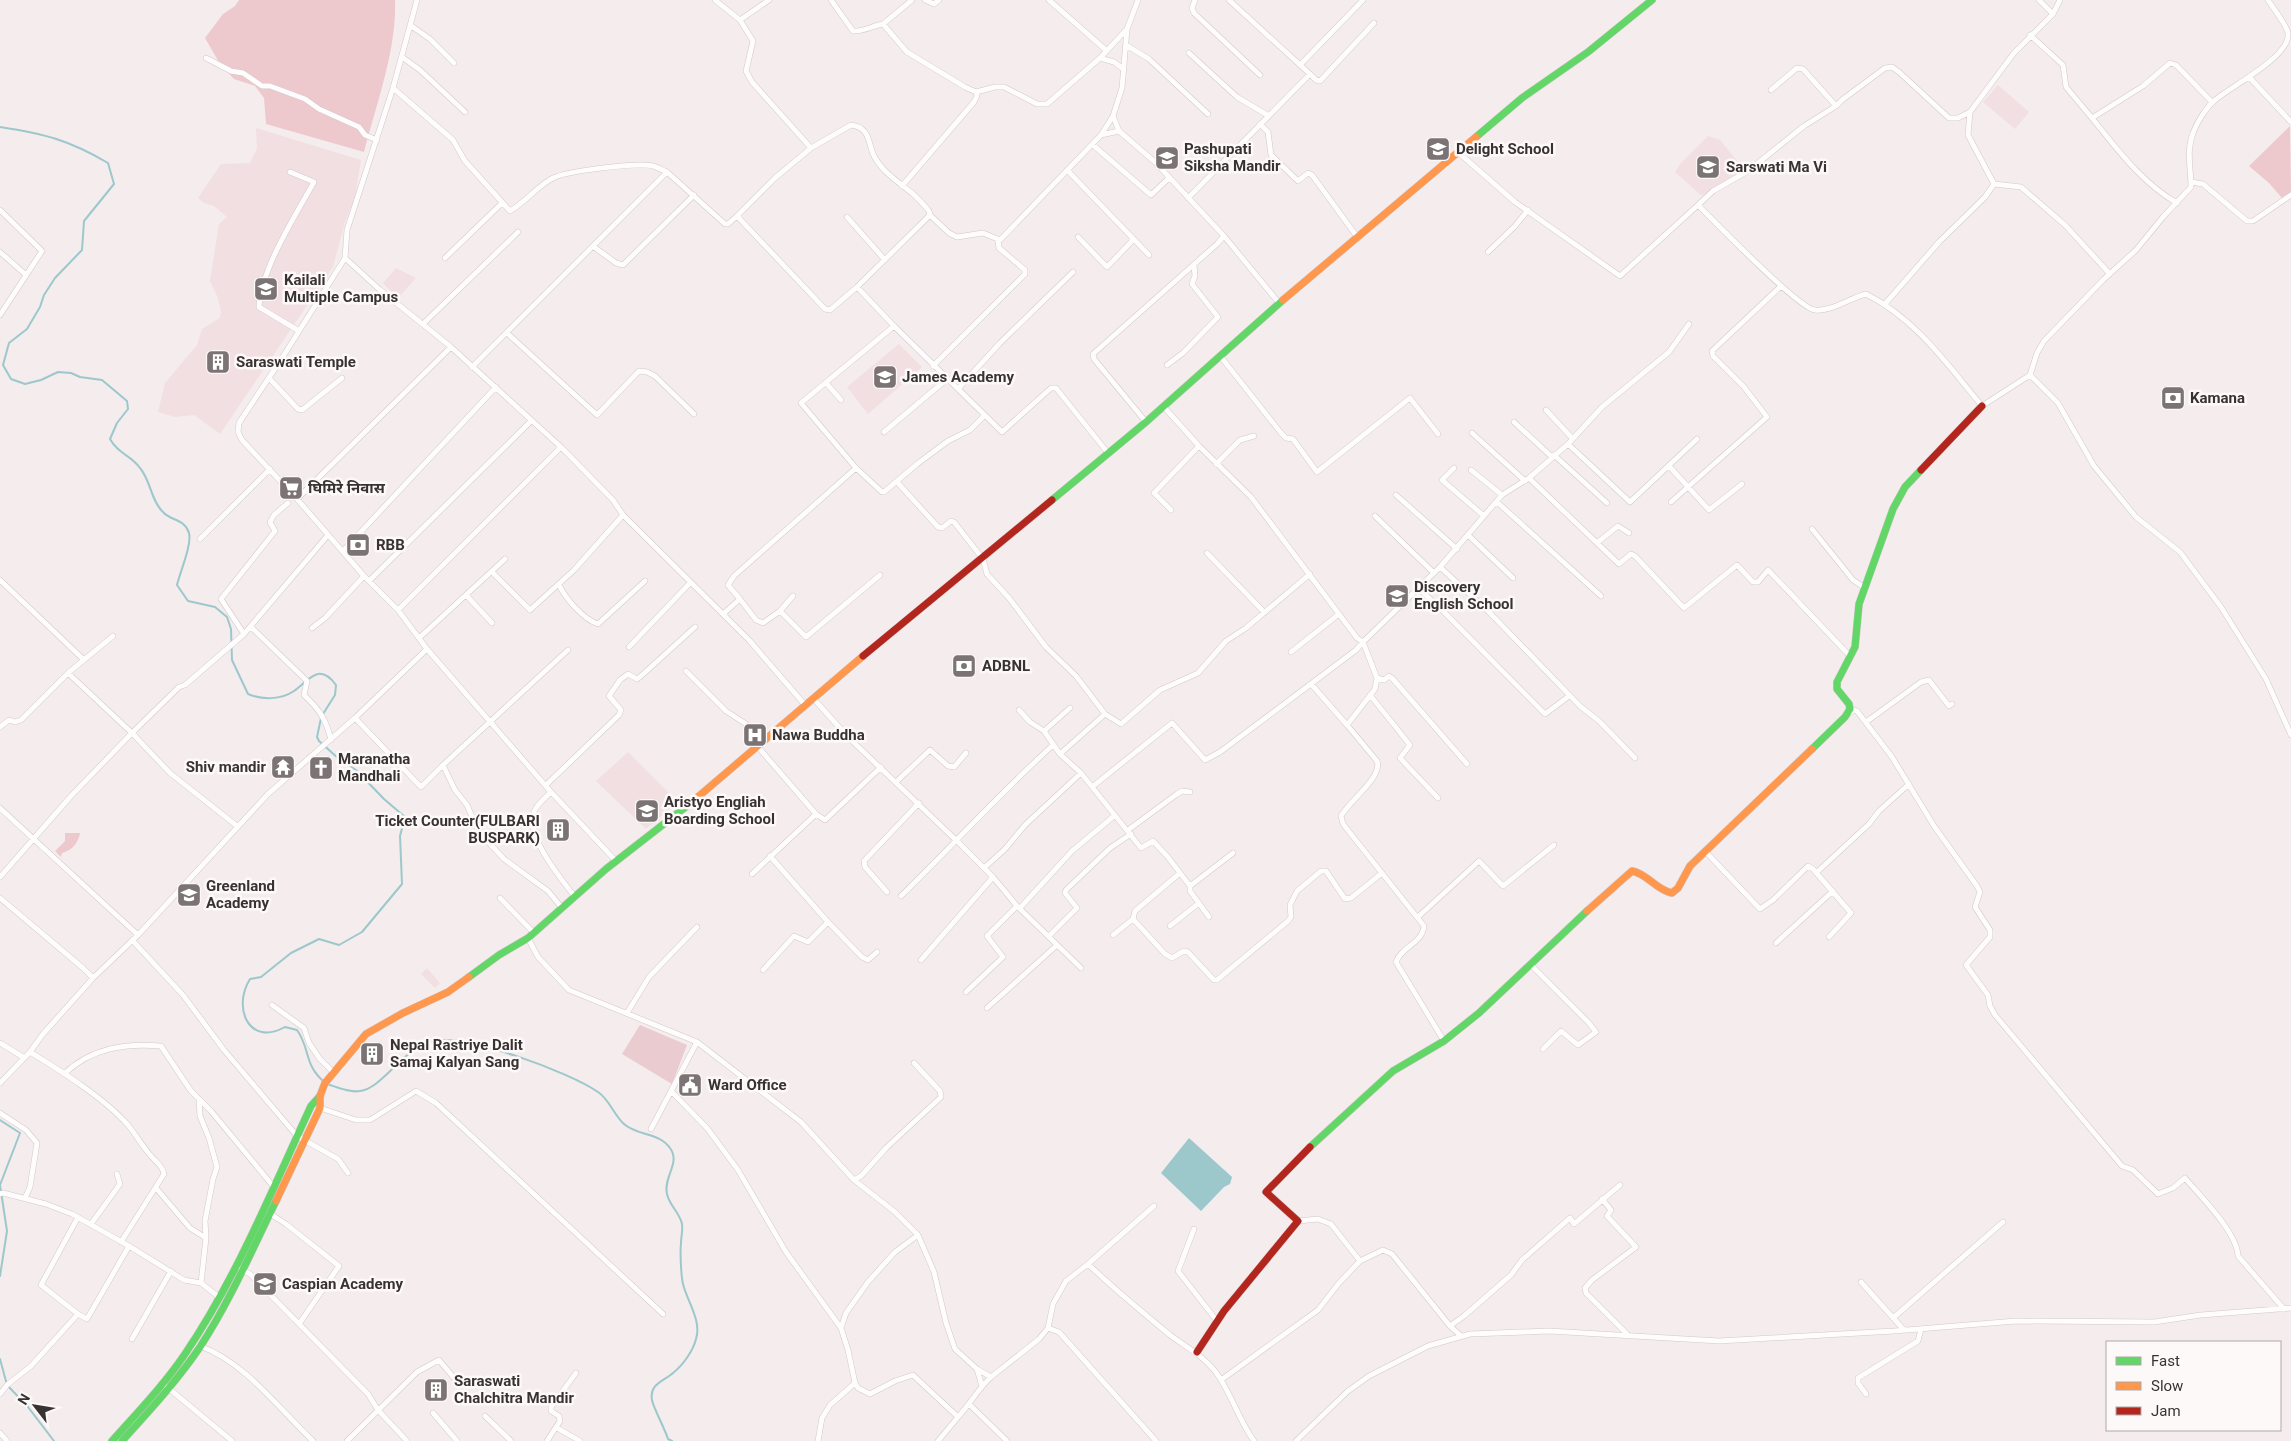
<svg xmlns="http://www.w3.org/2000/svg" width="2291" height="1441" viewBox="0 0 2291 1441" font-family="Roboto,'Noto Sans Devanagari',sans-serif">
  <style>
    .built { fill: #f2dfe1 }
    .green { fill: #eacbcf }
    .forest { fill: #edc9ce }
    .water { fill: #9cc8cc }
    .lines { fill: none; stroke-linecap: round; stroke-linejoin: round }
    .stream { stroke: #9cc8cc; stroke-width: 2 }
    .street-casing { stroke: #d1c9ca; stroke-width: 6 }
    .fast-casing { stroke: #d1c9ca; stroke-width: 8 }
    .slow-casing { stroke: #d1c9ca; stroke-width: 8 }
    .jam-casing { stroke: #d1c9ca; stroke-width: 8 }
    .street { stroke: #fefcfc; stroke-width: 5 }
    .fast { stroke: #63d668; stroke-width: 7 }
    .slow { stroke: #ff974d; stroke-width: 7 }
    .jam { stroke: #b3261e; stroke-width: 7 }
    .labels { text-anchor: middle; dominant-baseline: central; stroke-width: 5; stroke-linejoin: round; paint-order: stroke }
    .poi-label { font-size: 15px; font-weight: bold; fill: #393233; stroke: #fdf9f9; text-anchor: start }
  </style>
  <rect width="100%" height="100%" fill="#f5eced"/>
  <!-- built -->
  <path class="built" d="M1998,85L2029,112L2015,129L1983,102Z
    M256,128L361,160L355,197L345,222L333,267L220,434L194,415L175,417L158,412L165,383L197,345L202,329L220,318L221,311L218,298L210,281L219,224L227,217L214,206L204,203L198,198L221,164L250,163L257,148Z
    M1708,136L1720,140L1738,162L1739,172L1702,196L1675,172L1681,163Z
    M396,268L416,278L398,298L383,283Z
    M899,344L922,367L868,414L847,387Z
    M628,752L678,802L646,829L596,781Z
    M427,968L440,983L435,988L421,974Z"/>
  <!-- green -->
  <path class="green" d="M640,1025L687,1045L672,1084L622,1054Z"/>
  <!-- forest -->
  <path class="forest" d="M239,0H395C397,49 376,105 364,152L266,124L264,98L255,86L234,79L220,64L205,38L223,14L235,6Z
    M2290,126L2291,192L2282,198L2269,183L2249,166Z
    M65,833H80C78,844 72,850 62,853L61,857L55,851L65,841Z"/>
  <!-- water -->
  <path class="water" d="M1189,1138L1232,1177L1230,1184L1224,1187L1201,1211L1161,1173Z"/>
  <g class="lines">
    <!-- stream -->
    <path class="stream" d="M0,127C45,134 69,140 108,163L114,184L84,221L82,250L55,278L44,295L40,307L27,329L9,343L3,365L11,379L25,384L41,380L58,372L71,373L80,377L102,380L127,401L128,409L117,423L110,439C119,455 130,454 140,468C151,481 151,501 163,512C171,521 185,519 189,533C192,545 180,572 177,585L188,601L215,607L227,617L231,629L232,660L248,694C262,700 281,700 294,691C309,680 319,662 336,685L335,695L323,714
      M321,718L317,737L319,741L339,759L356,770L384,799L405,817L400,836L402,884L362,932L339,945L319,939L291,953L261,977L250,979C232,1008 249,1047 285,1027L297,1030C310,1048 304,1064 323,1081
      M327,1084C337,1087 349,1093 360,1091C382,1089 405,1046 433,1041C467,1034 569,1072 598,1092C609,1099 614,1115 624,1124C637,1136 659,1132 670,1148C681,1163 663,1177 667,1194C669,1205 680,1213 682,1224C683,1230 681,1237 681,1243C680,1251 681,1276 683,1284C687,1301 702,1321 696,1339C693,1351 683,1365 673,1373C664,1381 649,1384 652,1400C653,1407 665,1429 668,1439L672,1441
      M0,1120L20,1133L0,1185L7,1231L0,1276
      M0,1359L7,1385L28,1407L54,1441"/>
    <defs>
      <path id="street" d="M417,0L393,88L347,230L345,258L284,355L239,423L238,432L242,440L297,499L364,576L398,610L427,649
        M715,0L740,20L769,0
        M831,0L853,31C863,32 872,26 883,24L907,52L965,87L976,92L995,87H1004L1037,104H1047L1100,58L1127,29
        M925,0L934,4L939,0
        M1049,0L1107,51
        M1195,0L1192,8L1194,13L1260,75
        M2039,0L2053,14
        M740,20L753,41L746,71L752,82L811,148
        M883,24L912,0
        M410,25L430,39L454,63
        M2030,35L2063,65L2066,87L2092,118L2143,86L2170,63L2176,65L2212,102
        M1126,45L1149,59L1208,114
        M1189,53L1237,97L1269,116
        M402,57L420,70L465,112
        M206,58L231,71L243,73L262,86H270L305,99L319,109L359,127L365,135L377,140
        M1100,58L1114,62L1123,69
        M1300,65L1363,0
        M1310,74L1316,80L1320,81L1374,23
        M2250,78L2291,122
        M393,88L453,140L465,161L510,211C526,202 537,186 553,178C568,171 637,162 653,166C657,167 662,170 667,172
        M1771,90L1797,68L1803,69L1836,106
        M1113,116L1119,131
        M2092,118C2117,149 2142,183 2177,203
        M1260,124L1268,132L1271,155L1298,181L1308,173L1312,175L1358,238
        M1101,135L1113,116L1122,88L1127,29L1138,0
        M1093,145L1151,195L1169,178
        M1459,153L1515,202L1620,276L1698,205C1715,222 1799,309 1815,310C1831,312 1850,298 1866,294C1917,320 1946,363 1982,406L2030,375L2058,403L2094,466L2136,517L2180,552L2221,607L2266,679L2291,735
        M1068,171L1149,255
        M290,172L314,182C295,216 261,269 259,307L299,331
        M2191,182L2203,184L2247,221H2253L2291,195
        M1994,184L2021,187L2065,225L2110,274
        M902,186L974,102L977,96L976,92
        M1188,198L1310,74L1229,0
        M1698,205L1713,191L1748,171L1804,126L1836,106L1842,100L1885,68L1892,67L1899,72L1949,118H1958L1970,112L2014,53L2053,14L2060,0
        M0,210L42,251L0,315
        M930,215L949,233L957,237L983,233L1000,240L1101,135L1119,131L1156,163L1224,236L1279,303
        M847,217L885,260
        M1078,237L1107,267L1133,240
        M594,247L616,263L623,265L694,195
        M0,252L26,275
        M1488,252L1515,226L1528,210
        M345,258L379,289L451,347L561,447L613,500L623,515L749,640L805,705
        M445,258L502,203
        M1885,304L1939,242L1985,197L1994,184L1968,135L1970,112
        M423,324L518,232
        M894,326L1002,432L1051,388H1056L1108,453
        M507,333L597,415L639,371L647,372L655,376L694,414
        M1221,357L1281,433L1286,438L1293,439L1317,472L1410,398L1438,434
        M1167,365L1183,353L1218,317L1192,284L1195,276L1194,265
        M933,366L1025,274V270L999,248L998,240
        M472,367L667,172L725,224H728L737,216
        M2030,375L2037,353L2044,341L2104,279L2136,250L2163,217L2191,187C2191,168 2186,151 2193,133C2197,122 2206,108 2214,101C2229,87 2291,57 2288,33C2286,24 2273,8 2268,0
        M269,378L298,409L302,410L342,378
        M827,384L841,400
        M958,389L1000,343L1073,272
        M1164,407L1199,446L1251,497L1357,638L1363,642L1377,678L1375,689L1347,725L1377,761C1383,777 1350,800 1341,816L1343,824L1424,926C1422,944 1402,946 1396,962L1444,1041
        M1546,410L1573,439
        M1146,422L1094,359L1093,354L1217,244L1224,236
        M1514,422L1552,457
        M884,432L947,379
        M1472,433L1525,481
        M1568,444L1630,502L1697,439
        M1554,455L1607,503
        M1216,464L1240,440L1254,436
        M1669,466L1709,510L1742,484
        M856,468L882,492H884L917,464L948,441L970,430L984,416
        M1454,468L1442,480L1484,516
        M1471,470L1502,495
        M1529,478L1568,444L1602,407L1669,352L1689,324
        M897,482L938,527L942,528L951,521L954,522L983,559L987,574L1009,598L1046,647L1076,676L1105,714L1060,754
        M1396,495L1457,549
        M297,499L451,347
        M1497,502L1601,596
        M1671,502L1767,417L1744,387L1713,356L1712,351L1781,286
        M1171,510L1154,493L1199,446
        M1375,516L1434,573
        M1812,529L1853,580L1865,588
        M1468,535L1513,578
        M200,539L270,469
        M1598,542L1618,526L1629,533
        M343,551L496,387
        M1207,553L1264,612
        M1440,567L1489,612L1580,706L1599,721L1635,758
        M492,572L530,610L574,570L623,515
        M0,580L83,659
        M369,581L531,421
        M559,585C566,599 583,619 598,624L645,581
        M1418,588L1439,607L1545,714L1569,696
        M466,595L492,623
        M740,599L756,620L763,623L780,611L793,596
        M398,610L561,447
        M780,611L806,637L880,575
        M723,614L740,599L728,585L734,576L856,468L801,403L894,326L857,287L830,310L825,309L737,216L775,178L811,148L851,125C870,127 868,143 874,156C883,173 899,182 913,194C919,199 924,205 929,211L930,215L857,287
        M251,627L307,681L304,695C319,709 326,719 331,740
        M312,628L325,618L364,576
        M244,634L221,599L275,531L270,522L274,515L288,503
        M419,638L505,559
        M629,647L690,583
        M1291,652L1339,614
        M686,671L726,711L746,724L763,742
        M68,673L132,733L170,773L237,826
        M1377,678L1384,680L1389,676L1392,678L1467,764
        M1312,685L1347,725
        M1370,695L1410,745L1400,758L1438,798
        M813,698L848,737L957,841L993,877L1017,906L1081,968
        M1070,708L1044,731L1060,754L1081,773L1141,848L1153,841L1167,856L1190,886V891L1209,917
        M1019,710L1030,722L1044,731
        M1849,713L1854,710L1857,711L1892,757L1934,826L1977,886L1980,892L1975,907L1990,930V937L1966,965L1988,995L1990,1006L1995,1015L2122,1166L2133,1170L2158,1194L2173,1188L2185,1178C2201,1197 2237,1232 2238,1256L2284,1309
        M1105,714L1121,724L1160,690L1198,673L1226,641L1246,628L1310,574
        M355,718L421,787L443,765L568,650
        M1866,722L1921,682L1929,680L1949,706L1952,704
        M0,727L9,720L15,722L21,720L68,673L113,636
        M132,733L179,687L185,685L244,634L328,535
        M443,765L455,790L467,805L476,826L490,844L504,859L548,891L562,908
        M897,781L930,750L948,766L954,767L966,753
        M546,785L619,715L621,710L609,696L620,680L628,674L637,679L641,676L695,627
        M1092,787L1172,723L1205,760L1220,752L1356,650L1363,642L1440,567L1502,495L1529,478L1619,564L1631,554L1635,556L1684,608L1737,565L1753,582H1758L1768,570L1850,656
        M551,792C546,797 536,805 534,812C525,836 561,879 575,897
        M0,808L138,935
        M816,814L825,820L881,767
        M1128,830L1177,794L1182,791L1190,792
        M1705,851L1760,909L1773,900L1808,866L1813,869L1851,913L1829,937
        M770,856L828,922L862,957L868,960L877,952
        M984,868L1005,849L1025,825L1081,773
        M1180,873L1135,911L1133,919L1165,954L1172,958L1184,951L1188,952L1214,980H1217L1288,921L1291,917L1290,905L1297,891L1321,871H1326L1345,899L1351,898L1382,873
        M1816,873L1869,824L1879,811L1909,784
        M752,874L816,814L758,747
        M0,877L71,796L131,734
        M1190,886L1233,853
        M887,892L865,867L864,861L919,803
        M901,896C952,846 1000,793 1053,745
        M0,898L83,968L93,978
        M500,898L534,933
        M1020,908L1072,851L1114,816
        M1419,916L1479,861L1503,886L1554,845
        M1170,926L1199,903
        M1113,935L1133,919
        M1049,936L1077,908L1065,893L1066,890L1110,848L1131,834
        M528,938L538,957L569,990L697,1042L801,1122L854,1180L895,1212L918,1235L934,1272L946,1323L955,1349L977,1369L991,1377L1039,1339L1048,1328L1059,1332L1156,1441
        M132,940L183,995L224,1050L297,1136L338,1159L348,1173
        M1776,943L1833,891
        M921,960L993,877
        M1531,965L1589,1023L1596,1032L1578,1045L1561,1031L1543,1049
        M763,970L794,936L808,942L828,922
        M966,992L1003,957L987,936L1017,906
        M272,1005L304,1028L309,1043L320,1059L333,1072
        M987,1008L1057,945
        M627,1013L649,977L697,927
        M0,1043L23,1057
        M30,1052C61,1071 104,1098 128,1125C136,1135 143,1147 151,1156C156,1162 163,1166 164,1174L121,1242
        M64,1074C91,1048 125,1043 161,1046L191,1091L211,1111L273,1186
        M0,1083L30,1052L43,1034L93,978L138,935L268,794L355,718L427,649L551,792L616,861
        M671,1091L707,1128L738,1170L786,1252L841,1328
        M199,1099L200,1116L209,1138L217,1167L213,1179L205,1221L206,1238L201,1283
        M320,1108L356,1120H370L416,1091L436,1103L663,1314
        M0,1113L26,1130L37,1143L30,1187L25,1198
        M651,1129L697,1042
        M854,1180L861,1176L887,1147L941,1097L940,1091L914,1063
        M156,1188L190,1228L206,1238
        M0,1194L3,1193L46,1204L72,1214L129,1246L184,1280L201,1283L219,1297
        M1602,1199L1611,1210L1607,1216L1636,1247L1592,1280L1585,1288L1586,1293L1627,1334
        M269,1213L286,1224L339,1266L299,1324
        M77,1219L41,1285L78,1314
        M1298,1221L1318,1219L1331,1224L1360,1261L1383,1250L1392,1254L1450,1326L1461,1336
        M91,1224L120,1184L117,1174
        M1194,1229L1178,1271L1217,1321
        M1088,1264C1114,1289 1142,1312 1170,1335C1186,1347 1202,1355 1215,1371C1231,1392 1238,1419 1254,1441
        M241,1269L250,1274L368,1394L378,1410L407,1441
        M1861,1282L1904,1330
        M1893,1318L2003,1222
        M1450,1326L1464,1316L1511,1275L1522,1260L1570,1218L1574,1224L1620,1185
        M1048,1328L1053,1304L1066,1281L1088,1264L1154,1206
        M132,1339L171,1271
        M200,1346C246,1363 278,1408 313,1441
        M977,1369L982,1386
        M1221,1380L1318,1310L1339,1283L1360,1261
        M855,1383L858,1388L870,1394L895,1381L913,1375L958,1417C970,1404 978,1389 991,1377
        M167,1387L232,1441
        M0,1394L7,1385L31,1366L78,1314L87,1319L129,1246
        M1866,1394L1858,1383V1378L1918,1341L1921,1329
        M970,1405L1007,1441
        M433,1413L457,1441
        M485,1416L511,1441
        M557,1428L580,1441
        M0,1433L7,1441
        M347,1441L417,1372L439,1360L459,1384
        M547,1441L560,1421L559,1416L551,1411V1407L576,1373
        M818,1441L822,1418L830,1405L855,1383L848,1350L841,1328L846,1313L868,1282L895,1252L918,1235
        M938,1441L958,1417
        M1296,1441L1348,1391L1369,1376L1428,1346L1470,1334L1549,1331L1719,1341L1894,1331L2016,1321L2154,1322L2201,1315L2291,1308"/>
      <path id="fast" d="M1476,137L1522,98L1588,52L1652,0
        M1052,500L1146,422L1283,300
        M1812,749L1845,717L1850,709L1849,704L1837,689V682L1855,647L1859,604L1893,509L1905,487L1921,470
        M469,977L499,955L528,938L606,869L692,802
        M1310,1147L1393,1071L1444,1041L1479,1013L1587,911
        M112,1441C137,1413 164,1385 185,1354C236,1279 273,1188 311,1106L320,1096
        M122,1441C149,1411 177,1381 200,1347C230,1301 252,1250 276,1201"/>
      <path id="slow" d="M1283,300L1476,137
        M692,802L863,656
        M1587,911L1632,871C1648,874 1656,890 1672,893L1678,888L1690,866L1812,749
        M276,1201L320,1108V1096L325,1083L366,1034L403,1013L448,992L469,977"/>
      <path id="jam" d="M1921,470L1982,406
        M863,656L1052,500
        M1197,1352L1224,1311L1298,1221L1266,1192L1310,1147"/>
    </defs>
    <!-- street casing -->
    <use href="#street" class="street-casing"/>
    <!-- fast casing -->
    <use href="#fast" class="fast-casing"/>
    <!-- slow casing -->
    <use href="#slow" class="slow-casing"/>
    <!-- jam casing -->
    <use href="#jam" class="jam-casing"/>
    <!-- street -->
    <use href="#street" class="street"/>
    <!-- fast -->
    <use href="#fast" class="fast"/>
    <!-- slow -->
    <use href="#slow" class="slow"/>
    <!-- jam -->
    <use href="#jam" class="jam"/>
  </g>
  <!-- icons -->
  <defs>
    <symbol id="school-square" viewBox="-11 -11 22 22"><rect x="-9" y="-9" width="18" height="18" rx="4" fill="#7b7374" stroke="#fdf9f9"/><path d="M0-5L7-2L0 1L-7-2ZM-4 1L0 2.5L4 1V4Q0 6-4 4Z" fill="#fff"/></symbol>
    <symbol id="university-square" viewBox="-11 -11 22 22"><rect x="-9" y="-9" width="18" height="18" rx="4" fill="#7b7374" stroke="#fdf9f9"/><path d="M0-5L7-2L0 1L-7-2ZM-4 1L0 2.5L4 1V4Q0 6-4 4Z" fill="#fff"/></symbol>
    <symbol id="building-square" viewBox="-11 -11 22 22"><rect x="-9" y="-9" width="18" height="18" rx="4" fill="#7b7374" stroke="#fdf9f9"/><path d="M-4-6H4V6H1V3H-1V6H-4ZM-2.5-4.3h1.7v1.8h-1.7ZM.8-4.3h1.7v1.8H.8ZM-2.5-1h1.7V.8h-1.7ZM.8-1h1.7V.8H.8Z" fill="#fff"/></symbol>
    <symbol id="bank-square" viewBox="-11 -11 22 22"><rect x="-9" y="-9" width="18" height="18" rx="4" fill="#7b7374" stroke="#fdf9f9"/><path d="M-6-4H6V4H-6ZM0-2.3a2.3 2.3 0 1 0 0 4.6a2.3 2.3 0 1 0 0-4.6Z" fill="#fff"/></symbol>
    <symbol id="supermarket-square" viewBox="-11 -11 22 22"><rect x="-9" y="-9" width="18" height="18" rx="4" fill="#7b7374" stroke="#fdf9f9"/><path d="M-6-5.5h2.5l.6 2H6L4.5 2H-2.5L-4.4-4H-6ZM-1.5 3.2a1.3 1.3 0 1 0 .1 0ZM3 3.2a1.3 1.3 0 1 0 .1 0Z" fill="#fff"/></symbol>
    <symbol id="hospital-square" viewBox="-11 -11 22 22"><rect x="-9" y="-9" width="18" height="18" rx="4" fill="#7b7374" stroke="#fdf9f9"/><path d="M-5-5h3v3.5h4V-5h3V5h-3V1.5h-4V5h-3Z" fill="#fff"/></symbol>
    <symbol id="temple-square" viewBox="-11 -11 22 22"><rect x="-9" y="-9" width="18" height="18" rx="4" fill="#7b7374" stroke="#fdf9f9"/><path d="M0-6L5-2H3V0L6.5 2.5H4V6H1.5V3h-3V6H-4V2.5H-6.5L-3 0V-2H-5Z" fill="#fff"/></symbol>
    <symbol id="church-square" viewBox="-11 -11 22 22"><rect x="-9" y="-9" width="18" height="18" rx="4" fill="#7b7374" stroke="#fdf9f9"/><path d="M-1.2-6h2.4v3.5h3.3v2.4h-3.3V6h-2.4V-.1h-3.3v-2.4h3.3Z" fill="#fff"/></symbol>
    <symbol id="civic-square" viewBox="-11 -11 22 22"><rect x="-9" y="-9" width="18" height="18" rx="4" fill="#7b7374" stroke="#fdf9f9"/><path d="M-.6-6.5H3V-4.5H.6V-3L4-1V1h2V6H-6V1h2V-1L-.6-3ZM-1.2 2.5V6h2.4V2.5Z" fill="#fff"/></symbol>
  </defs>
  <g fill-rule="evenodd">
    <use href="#school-square" x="1424" y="135" width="28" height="28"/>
    <use href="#school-square" x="1153" y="144" width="28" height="28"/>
    <use href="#school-square" x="1694" y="153" width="28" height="28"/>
    <use href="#university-square" x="252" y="275" width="28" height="28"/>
    <use href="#building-square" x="204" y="348" width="28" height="28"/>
    <use href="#school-square" x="871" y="363" width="28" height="28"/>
    <use href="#bank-square" x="2159" y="384" width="28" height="28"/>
    <use href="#supermarket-square" x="277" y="474" width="28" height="28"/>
    <use href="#bank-square" x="344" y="531" width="28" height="28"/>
    <use href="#school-square" x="1383" y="582" width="28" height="28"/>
    <use href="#bank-square" x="950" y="652" width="28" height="28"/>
    <use href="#hospital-square" x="741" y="721" width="28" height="28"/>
    <use href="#temple-square" x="269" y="753" width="28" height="28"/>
    <use href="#church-square" x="307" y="754" width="28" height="28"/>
    <use href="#school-square" x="633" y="797" width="28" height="28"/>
    <use href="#building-square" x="544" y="816" width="28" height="28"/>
    <use href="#school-square" x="175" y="881" width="28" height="28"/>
    <use href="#building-square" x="358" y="1040" width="28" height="28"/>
    <use href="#civic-square" x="676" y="1071" width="28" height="28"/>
    <use href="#school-square" x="251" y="1270" width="28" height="28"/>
    <use href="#building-square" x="422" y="1376" width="28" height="28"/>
  </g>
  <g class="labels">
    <!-- poi labels -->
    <g class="poi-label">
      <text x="1184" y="149">Pashupati<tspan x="1184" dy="17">Siksha Mandir</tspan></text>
      <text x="1456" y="149">Delight School</text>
      <text x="1726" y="167">Sarswati Ma Vi</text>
      <text x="284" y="280">Kailali<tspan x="284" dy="17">Multiple Campus</tspan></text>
      <text x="236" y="362">Saraswati Temple</text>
      <text x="902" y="377">James Academy</text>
      <text x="2190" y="398">Kamana</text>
      <text x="308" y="488">घिमिरे निवास</text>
      <text x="376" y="545">RBB</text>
      <text x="1414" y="587">Discovery<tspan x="1414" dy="17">English School</tspan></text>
      <text x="982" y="666">ADBNL</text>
      <text x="772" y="735">Nawa Buddha</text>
      <text x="338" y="759">Maranatha<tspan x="338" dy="17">Mandhali</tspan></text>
      <text x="266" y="767" text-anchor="end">Shiv mandir</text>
      <text x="664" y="802">Aristyo Engliah<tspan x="664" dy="17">Boarding School</tspan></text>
      <text x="540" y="821" text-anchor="end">Ticket Counter(FULBARI<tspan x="540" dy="17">BUSPARK)</tspan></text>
      <text x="206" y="886">Greenland<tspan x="206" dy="17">Academy</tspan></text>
      <text x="390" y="1045">Nepal Rastriye Dalit<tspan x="390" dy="17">Samaj Kalyan Sang</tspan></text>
      <text x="708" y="1085">Ward Office</text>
      <text x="282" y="1284">Caspian Academy</text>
      <text x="454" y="1381">Saraswati<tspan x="454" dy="17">Chalchitra Mandir</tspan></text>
    </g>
  </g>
  <!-- legend -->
  <rect x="2106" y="1341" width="175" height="90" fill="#fdf9f9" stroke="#afa9aa"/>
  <rect x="2116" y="1357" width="25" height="8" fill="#63d668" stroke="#afa9aa"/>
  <text x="2151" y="1366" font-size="15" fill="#393233">Fast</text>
  <rect x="2116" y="1382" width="25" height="8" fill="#ff974d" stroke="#afa9aa"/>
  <text x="2151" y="1391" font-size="15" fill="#393233">Slow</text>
  <rect x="2116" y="1407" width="25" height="8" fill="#b3261e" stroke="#afa9aa"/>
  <text x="2151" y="1416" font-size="15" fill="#393233">Jam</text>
  <!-- north arrow -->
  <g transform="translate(35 1406) rotate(301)" stroke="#fdf9f9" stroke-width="4" paint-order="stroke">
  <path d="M0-4L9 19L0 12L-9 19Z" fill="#393233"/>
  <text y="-8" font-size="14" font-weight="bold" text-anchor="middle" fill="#393233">N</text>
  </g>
</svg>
